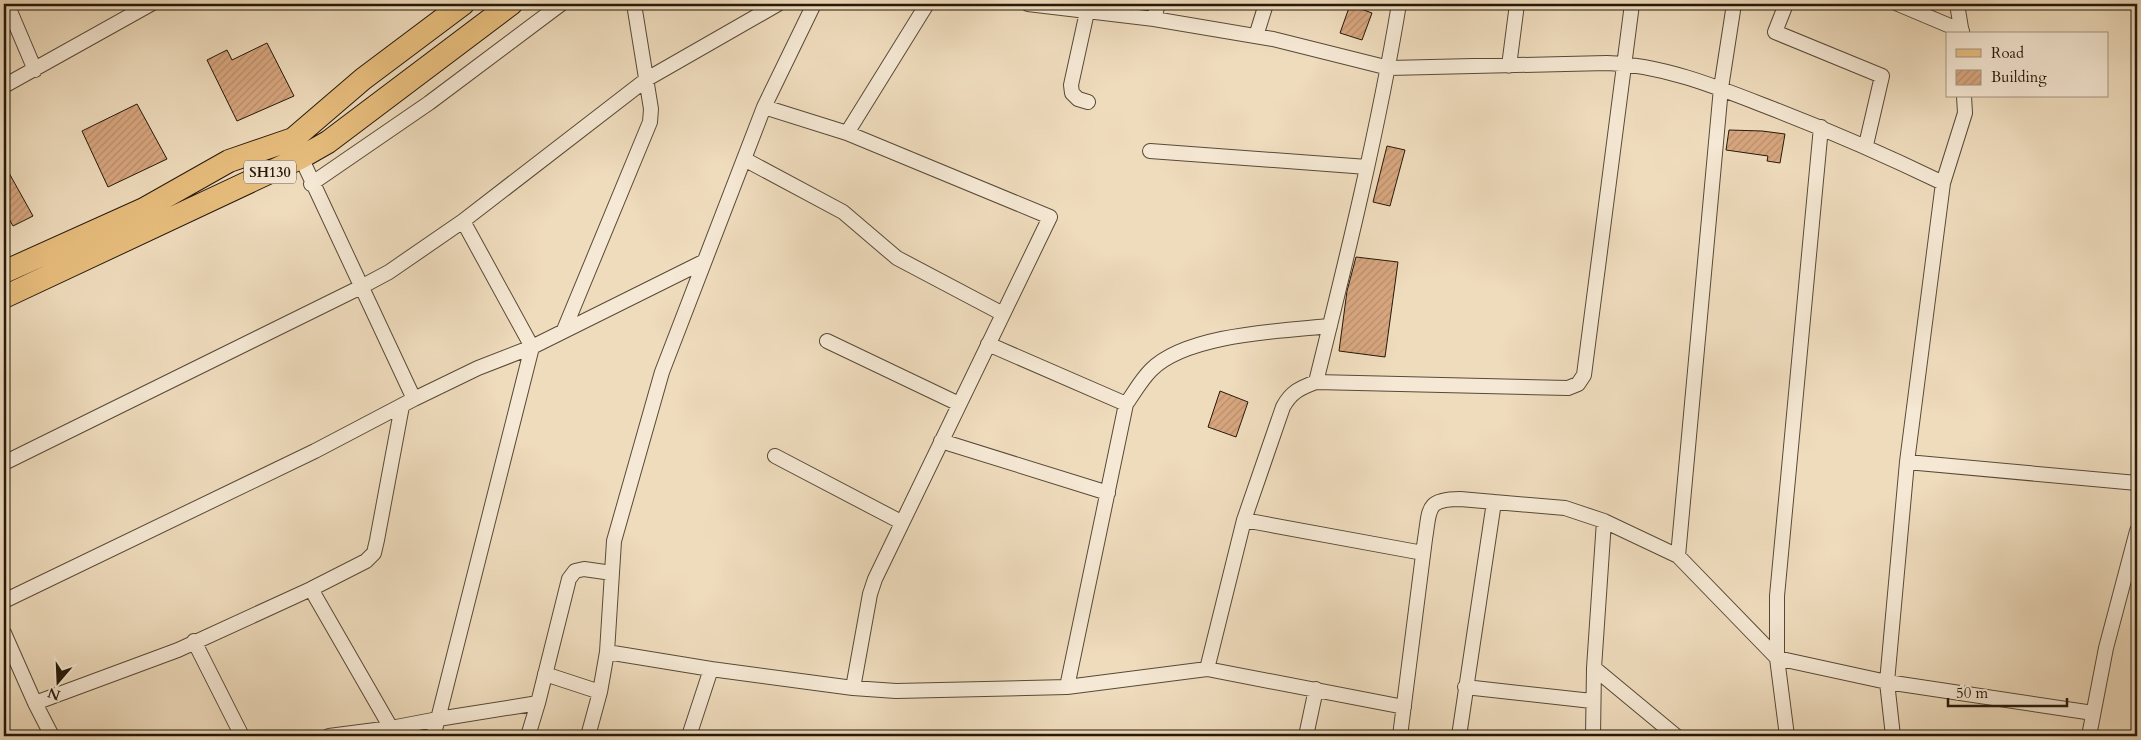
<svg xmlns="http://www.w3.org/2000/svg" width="2141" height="740" viewBox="0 0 2141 740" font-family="Cardo,serif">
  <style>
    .building { fill: url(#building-hatch); stroke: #25190a }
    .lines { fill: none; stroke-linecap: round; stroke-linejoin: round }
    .street-casing { stroke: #584a37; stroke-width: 16 }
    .primary-casing { stroke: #25190a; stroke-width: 24 }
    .street { stroke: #f5e8d4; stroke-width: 14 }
    .primary { stroke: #e8be7e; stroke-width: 22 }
    .labels { text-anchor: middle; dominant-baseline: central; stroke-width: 5; stroke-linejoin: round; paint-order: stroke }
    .shield { fill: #f5e8d4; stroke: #635747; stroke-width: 1 }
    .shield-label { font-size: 14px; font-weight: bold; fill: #25190a }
  </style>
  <defs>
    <pattern id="building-hatch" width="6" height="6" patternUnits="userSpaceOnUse" patternTransform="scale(1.25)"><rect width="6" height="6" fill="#d7a67f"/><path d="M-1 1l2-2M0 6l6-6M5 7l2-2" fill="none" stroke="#b88e6c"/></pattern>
  </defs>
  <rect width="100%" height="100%" fill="#efdcbd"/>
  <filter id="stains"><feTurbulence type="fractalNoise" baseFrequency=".004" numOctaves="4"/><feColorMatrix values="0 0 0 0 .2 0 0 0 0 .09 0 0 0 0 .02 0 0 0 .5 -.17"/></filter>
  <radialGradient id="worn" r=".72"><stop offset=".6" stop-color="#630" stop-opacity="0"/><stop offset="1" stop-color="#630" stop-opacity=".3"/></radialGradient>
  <!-- building -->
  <path class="building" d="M1350,5L1372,13L1362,40L1340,33Z
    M267,43L294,96L237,121L207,60L227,50L232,60Z
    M137,104L167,159L108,187L82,131Z
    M1729,130L1762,131L1785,134L1780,163L1767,161L1768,156L1726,150Z
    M1387,146L1405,150L1390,206L1373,202Z
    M4,164L33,216L13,226L4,210Z
    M1356,257L1398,262L1385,357L1339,351L1347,291Z
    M1220,391L1248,402L1236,437L1208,427Z"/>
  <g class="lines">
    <defs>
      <path id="street" d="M7,4L35,70
        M1028,4L1154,19L1273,39L1389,68L1607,63C1663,65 1717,87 1768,107C1828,130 1885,155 1943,183
        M1786,4L1775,32L1882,76L1866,145
        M1898,4L1962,31
        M1957,4L1962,34
        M1087,12L1071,85L1072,93L1078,99L1088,102
        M1154,19L1158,4
        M1256,36L1266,4
        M1509,66L1517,4
        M4,86L151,4
        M764,107L847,133L1050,217L875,579L870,594L853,688
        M847,133L927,4
        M298,151L414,399
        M1150,151L1367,167
        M744,159L843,212L897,258L1003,314
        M311,184L429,103L561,4
        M463,221L647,79L778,4
        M564,330L650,122L651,109L634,4
        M827,341L959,404
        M988,344L1126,404
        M1316,382C1347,257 1378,131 1399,4
        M941,441L1108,493
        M775,456L901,522
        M1907,462L2137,483
        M4,463L361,287L389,272L463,221L532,347L438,719L391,728L329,736
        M1244,520L1423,553
        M1678,556L1777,658L1887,682L2093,713
        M311,589L391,728
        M4,601L315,451L414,399L478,368L532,347L703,262
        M4,633L35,703L178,650L311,589L366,561L374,553L377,540L402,406
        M194,641L242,736
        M607,652L711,669L689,736
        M1594,668L1676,736
        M711,669L853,688L896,691L1067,687L1207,669L1404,707
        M1207,669L1244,520L1283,407C1291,392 1300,388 1316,382L1568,388L1578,384L1584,375L1632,4
        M545,674L600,692
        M1067,687L1126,404C1134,393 1141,380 1151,370C1187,334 1281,331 1330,326
        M1465,687L1592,701
        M35,703L52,736
        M433,736L438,719L538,703L569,579L575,571L584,569L612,573
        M528,736L538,703
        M588,736L600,692L607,652L614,541L662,372L764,107L814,4
        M1306,736L1316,689
        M1400,736L1425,539C1430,510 1425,499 1460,499L1565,508L1604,521
        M1459,736L1494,502
        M1593,736L1594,668L1604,521L1678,556L1721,88L1734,4
        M1787,736L1777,658V596L1821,127
        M1893,736L1887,682L1907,462L1943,183L1965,113L1964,96
        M2089,736L2106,648L2137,531"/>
      <path id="primary" d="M4,272L144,209L229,161L293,139L363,79L463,4
        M4,297L300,158L328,142L511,4"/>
    </defs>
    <!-- street casing -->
    <use href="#street" class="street-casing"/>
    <!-- primary casing -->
    <use href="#primary" class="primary-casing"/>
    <!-- street -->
    <use href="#street" class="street"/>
    <!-- primary -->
    <use href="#primary" class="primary"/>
  </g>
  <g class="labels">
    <!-- shield labels -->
    <rect class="shield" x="244" y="160.5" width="52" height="23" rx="4"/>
    <g class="shield-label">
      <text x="270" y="172">SH130</text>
    </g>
  </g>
  <!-- margin -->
  <rect width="2141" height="740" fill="none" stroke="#efdcbd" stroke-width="20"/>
  <rect x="5" y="5" width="2131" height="730" fill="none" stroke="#25190a" stroke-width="2.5"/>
  <rect x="10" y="10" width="2121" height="720" fill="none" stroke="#25190a"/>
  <!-- legend -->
  <rect x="1946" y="32" width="162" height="65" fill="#f5e8d4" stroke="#a29583"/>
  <rect x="1956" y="49" width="25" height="8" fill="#e8be7e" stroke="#a29583"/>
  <text x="1991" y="58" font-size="15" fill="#25190a">Road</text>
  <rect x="1956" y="70" width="25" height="15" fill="url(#building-hatch)" stroke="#a29583"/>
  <text x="1991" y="82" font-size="15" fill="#25190a">Building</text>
  <!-- north arrow -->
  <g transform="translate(58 682) rotate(199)" stroke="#f5e8d4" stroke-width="4" paint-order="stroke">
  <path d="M0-4L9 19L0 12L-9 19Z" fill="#25190a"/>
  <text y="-8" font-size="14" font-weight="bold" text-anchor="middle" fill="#25190a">N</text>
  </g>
  <!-- scale -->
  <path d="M1948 698v8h119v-8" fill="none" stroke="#25190a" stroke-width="2.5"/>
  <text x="1956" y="698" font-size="15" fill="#25190a" stroke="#f5e8d4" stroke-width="4" paint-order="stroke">50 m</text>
  <rect width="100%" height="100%" filter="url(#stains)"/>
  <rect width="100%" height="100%" fill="url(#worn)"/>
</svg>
